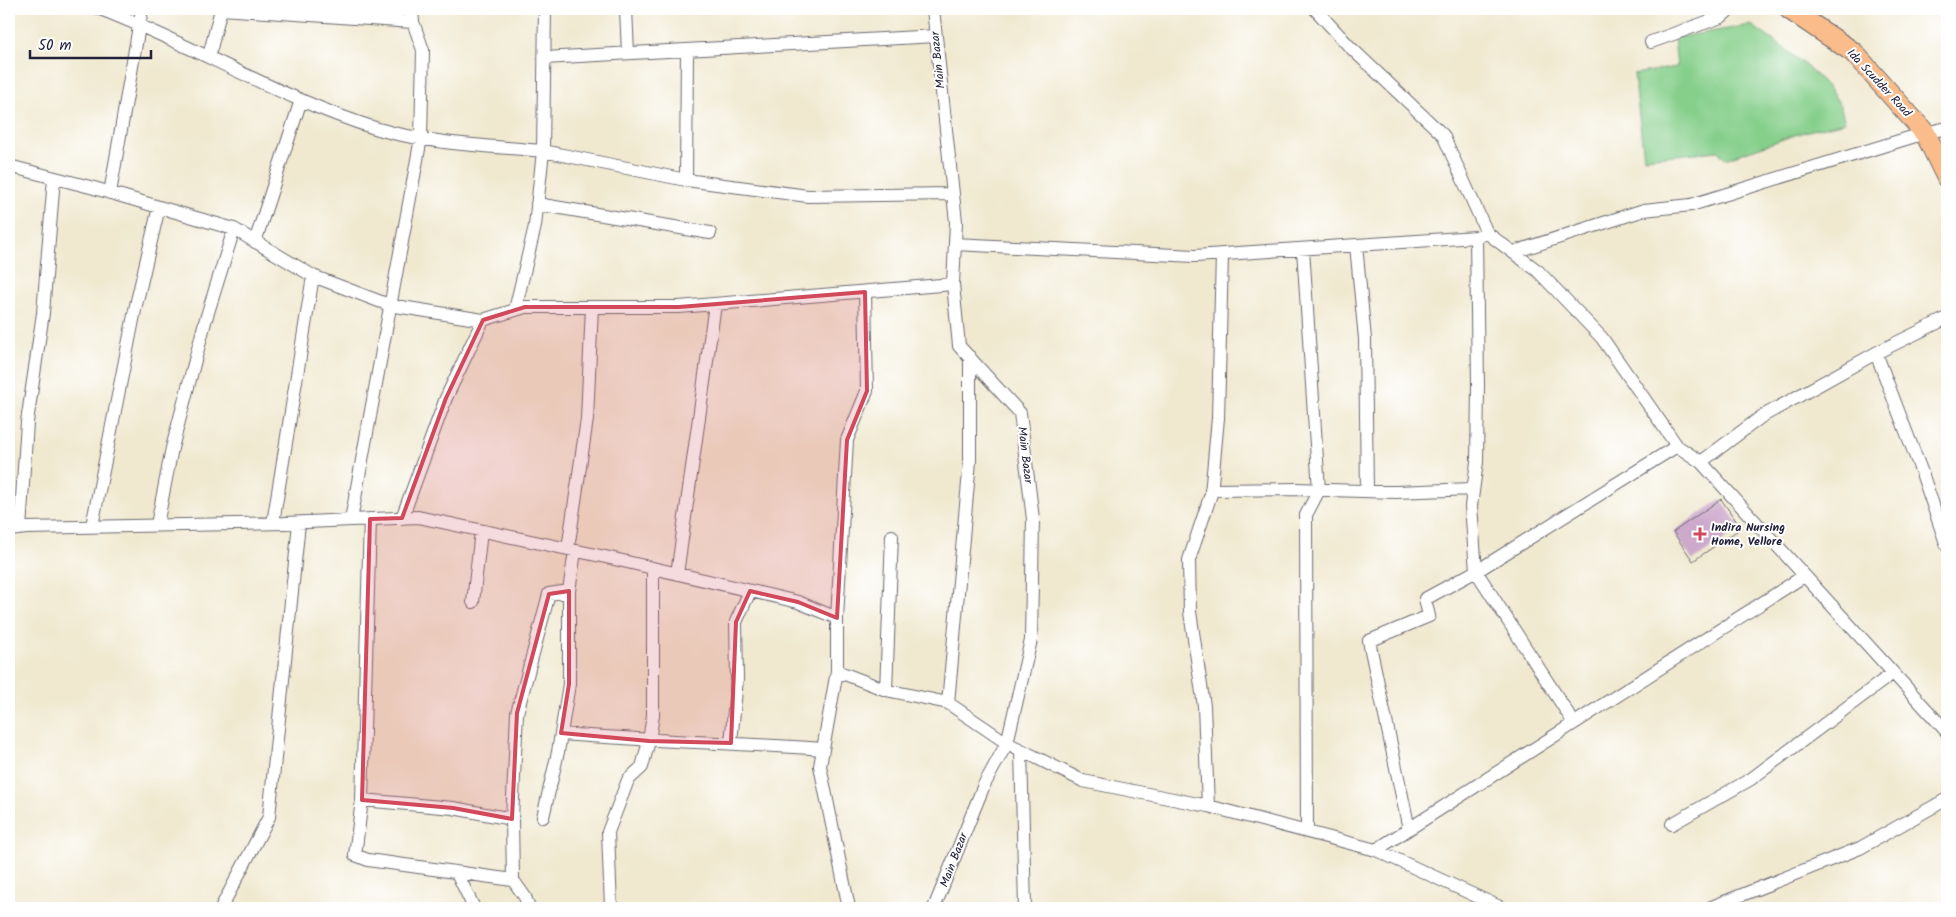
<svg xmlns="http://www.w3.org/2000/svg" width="1956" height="917" viewBox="0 0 1956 917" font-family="Kalam,sans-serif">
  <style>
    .green { fill: #86cf8b; stroke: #547863 }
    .building { fill: #cda9cc }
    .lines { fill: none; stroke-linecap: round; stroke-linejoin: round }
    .minor-casing { stroke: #6a686f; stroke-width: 14 }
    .primary-casing { stroke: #6a686f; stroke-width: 22 }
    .minor { stroke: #fff; stroke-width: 12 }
    .primary { stroke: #f9bc8a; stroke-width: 20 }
    .marked { fill: #d1495b; fill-opacity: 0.2; stroke: #d1495b; stroke-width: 4; stroke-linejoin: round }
    .poi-dot { fill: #d1495b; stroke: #fff; stroke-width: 2 }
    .labels { text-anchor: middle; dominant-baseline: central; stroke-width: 4; stroke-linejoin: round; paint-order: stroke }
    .street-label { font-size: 12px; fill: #22223b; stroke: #fff }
    .poi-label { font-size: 12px; font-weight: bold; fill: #22223b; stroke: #fff; text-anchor: start }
  </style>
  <rect width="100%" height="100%" fill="#fff"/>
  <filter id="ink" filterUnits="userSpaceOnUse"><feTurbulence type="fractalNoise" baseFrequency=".02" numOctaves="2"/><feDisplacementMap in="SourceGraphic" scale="10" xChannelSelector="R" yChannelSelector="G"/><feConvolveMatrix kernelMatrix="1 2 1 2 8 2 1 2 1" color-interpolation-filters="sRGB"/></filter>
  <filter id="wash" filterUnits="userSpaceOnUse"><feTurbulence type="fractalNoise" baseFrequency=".0096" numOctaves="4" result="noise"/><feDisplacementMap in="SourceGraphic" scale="20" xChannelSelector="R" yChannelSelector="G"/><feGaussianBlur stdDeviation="1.12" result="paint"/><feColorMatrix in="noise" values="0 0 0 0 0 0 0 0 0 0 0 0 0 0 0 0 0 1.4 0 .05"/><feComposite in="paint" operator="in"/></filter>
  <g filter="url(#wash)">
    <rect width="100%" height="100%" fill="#f0e9d0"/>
    <!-- green -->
    <path class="green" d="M1751,25C1778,43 1820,73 1837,100C1841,107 1843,115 1845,122L1804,132L1725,159L1718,151L1644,158L1634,74L1677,67L1674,38Z"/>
    <g id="blocks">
      <!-- building -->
      <path class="building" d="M1721,499L1741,528L1693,561L1673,532Z"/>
    </g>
  </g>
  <g filter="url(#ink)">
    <use href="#blocks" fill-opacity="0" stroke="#6a686f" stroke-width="1"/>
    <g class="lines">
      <defs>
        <path id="minor" d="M100,9C194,45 281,99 378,129C430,144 490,146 543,151L545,9
          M626,9L628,53
          M933,9L956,222L953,284L959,346L1020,413L1033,519L1031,640L1007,743L984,785L934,908
          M1315,9L1349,46L1443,135L1487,233L1538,271L1602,338L1677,446L1701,462L1947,732
          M1651,42L1721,17L1730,9
          M209,56L221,9L413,22L412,9
          M544,58L936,36
          M9,166L94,188L234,229L313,276L389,305L483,320L525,307H679L953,284
          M686,180L687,50
          M110,193L142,9
          M537,204L710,233
          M1476,237L1478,385L1477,462L1471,506L1476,571L1574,723
          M255,242L301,100
          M955,244L1195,256L1476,237L1487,233
          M1356,245L1365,339L1367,491
          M1303,249L1319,490L1306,515L1307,832
          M1514,252L1644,210L1691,205L1925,133L1947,128
          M1222,254L1218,418L1211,494L1189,560L1190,612L1204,706L1208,806L1376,850L1804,576
          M515,310L535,226L543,151L686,180L808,196L952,194
          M1876,353L1922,473L1947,546
          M1701,462L1761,417L1876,353L1947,318
          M1211,490L1296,489L1396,492L1473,489
          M402,518L446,398L483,320
          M370,519L362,800L355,855L368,860L513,880L525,897L529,908
          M351,520L421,138L423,50L413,22
          M273,523L313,276
          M157,525L172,448L205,322L234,229
          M92,526L136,305L159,207
          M20,529L27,422L43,313L54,178
          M9,530L26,528L285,523L418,517L610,558L798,602L837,618
          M568,549L587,419L592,307
          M677,574L715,304
          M473,602L481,531
          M837,671L886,690L948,703L1007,743L1083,781L1208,806
          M886,690L892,536
          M948,703L970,461V357
          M561,733L562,734C649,741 736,743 823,749
          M731,743L737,679L736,622L750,591
          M1021,750L1025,908
          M362,800L453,808L512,819
          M543,817L558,752L569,684V591
          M1672,824L1751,779L1893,673
          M1409,829L1369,641L1429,616L1425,599L1480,569L1677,446
          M1376,850L1502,908
          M457,873L474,908
          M513,880L512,819L517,713L549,594L569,591L575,551
          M222,906L269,817L299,523
          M611,908L608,832L628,780L642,767L649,741L653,715V568
          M849,908L820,766L837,671V618L847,440L867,391L865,292
          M1709,908L1860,848L1947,799"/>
        <path id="primary" d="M1789,9L1853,52L1925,133L1947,178"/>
      </defs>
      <!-- minor casing -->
      <use href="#minor" class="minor-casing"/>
      <!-- primary casing -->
      <use href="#primary" class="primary-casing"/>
      <!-- minor -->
      <use href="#minor" class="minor"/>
      <!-- primary -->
      <use href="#primary" class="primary"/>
    </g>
  </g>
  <!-- marked area -->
  <path class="marked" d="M865,292L867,391L847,440L837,618L798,602L750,591L736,622L731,743L649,741L561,733L569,684V591L549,594L517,713L512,819L453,808L362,800L370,519L402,518L446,398L483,320L525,307H679Z"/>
  <!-- markers -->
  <path class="poi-dot" d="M1697.5 526.5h5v5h5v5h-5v5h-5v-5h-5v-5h5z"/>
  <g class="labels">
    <!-- street labels -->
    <g class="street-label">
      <text transform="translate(938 60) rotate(-96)">Main Bazar</text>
      <text transform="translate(1879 83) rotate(47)">Ida Scudder Road</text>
      <text transform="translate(1025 455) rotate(83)">Main Bazar</text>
      <text transform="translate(954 860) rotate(-69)">Main Bazar</text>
    </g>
    <!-- poi labels -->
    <g class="poi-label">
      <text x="1711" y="527">Indira Nursing<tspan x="1711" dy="14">Home, Vellore</tspan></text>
    </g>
  </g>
  <!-- margin -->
  <rect width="1956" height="917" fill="none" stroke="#fff" stroke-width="30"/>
  <!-- scale -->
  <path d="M30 50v8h121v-8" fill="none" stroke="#22223b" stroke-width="2.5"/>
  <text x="38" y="50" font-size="15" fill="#22223b" stroke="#ffffff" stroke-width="4" paint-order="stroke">50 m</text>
</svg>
